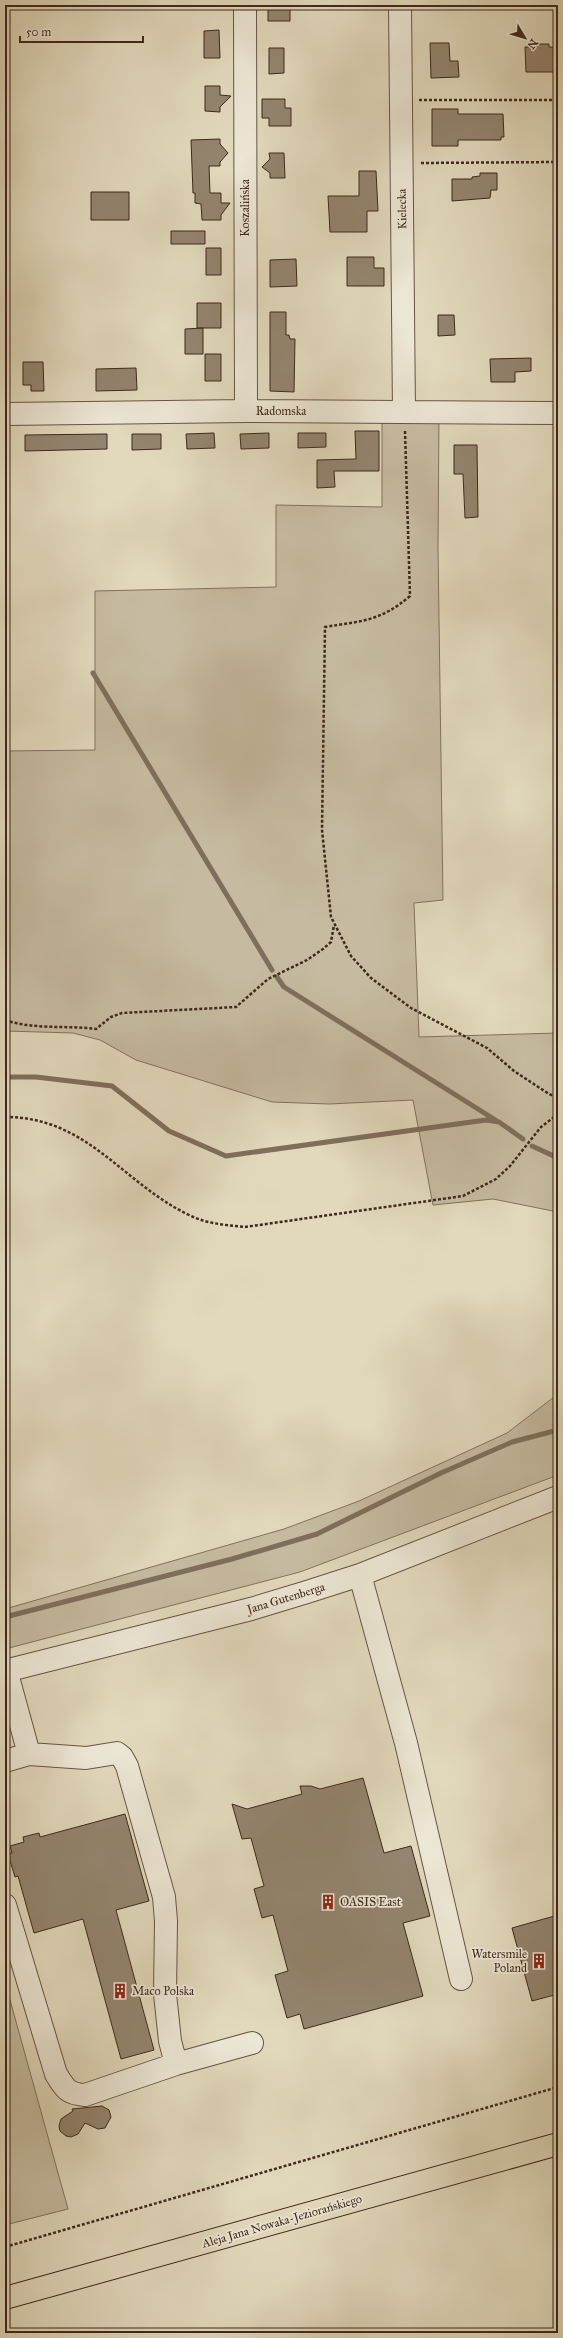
<svg xmlns="http://www.w3.org/2000/svg" width="563" height="2338" viewBox="0 0 563 2338" font-family="'IM FELL Great Primer',serif">
  <style>
    .green { fill: #c6bba1; stroke: #82725e }
    .lines { fill: none; stroke-linecap: round; stroke-linejoin: round }
    .stream { stroke: #7e6f5b; stroke-width: 5 }
    .building { fill: #93856f; stroke: #3d291b }
    .minor-casing { stroke: #654; stroke-width: 24 }
    .major-casing { stroke: #3d291b; stroke-width: 24 }
    .path { stroke: #3d291b; stroke-width: 2.5; stroke-dasharray: 3 2; stroke-linecap: butt }
    .minor { stroke: #ece6d4; stroke-width: 22 }
    .major { stroke: #e2d9bd; stroke-width: 22 }
    .labels { text-anchor: middle; dominant-baseline: central; stroke-width: 3.5; stroke-linejoin: round; paint-order: stroke }
    .street-label { font-size: 12px; fill: #3d291b; stroke: #ece6d4 }
    .poi-label { font-size: 12px; fill: #3d291b; stroke: #ece6d4; text-anchor: start }
  </style>
  <rect width="100%" height="100%" fill="#e2d9bd"/>
  <filter id="stains"><feTurbulence type="fractalNoise" baseFrequency=".005" numOctaves="4"/><feColorMatrix values="0 0 0 0 .2 0 0 0 0 .09 0 0 0 0 .02 0 0 0 .5 -.17"/></filter>
  <radialGradient id="worn" r=".72"><stop offset=".6" stop-color="#630" stop-opacity="0"/><stop offset="1" stop-color="#630" stop-opacity=".3"/></radialGradient>
  <!-- green -->
  <path class="green" d="M382,412L439,413L438,548L443,900L414,903L419,1037L558,1033V1212L493,1199L433,1205L413,1100L329,1104L272,1102L136,1060L100,1040L73,1033L5,1031V751L95,750V591L276,587V505L382,507Z
    M558,1394V1475L300,1572L5,1649V1609L284,1529L359,1501L507,1433Z
    M5,1982L68,2209L5,2225Z"/>
  <g class="lines">
    <!-- stream -->
    <path class="stream" d="M93,673L272,970
      M277,977L284,987L497,1121
      M5,1077H36L112,1086L169,1131L226,1156L486,1120L499,1122L523,1139
      M532,1146L558,1158
      M5,1617L232,1559L317,1534L441,1473L512,1442L558,1430"/>
  </g>
  <!-- building -->
  <path class="building" d="M268,5H290V21H268Z
    M219,30L220,58H204V31Z
    M430,43H449L450,61H458L459,77L431,78Z
    M534,44H549V47H558V72H526L525,47H534Z
    M269,48H284V73L269,74Z
    M205,86H220V95L231,96L220,107V112L205,111Z
    M262,99H285V108H291V126H269V118H262Z
    M432,109H458V114H503L504,137H501V140H458V146H432Z
    M220,139V144L228,153L220,162V166H209L210,193H221V203H230L221,215V220H202L201,204L195,203V193H193L191,140Z
    M269,153H284L285,178H270V173L262,167L270,159Z
    M359,171H376L378,211H367V232H330L328,196H359Z
    M480,173H497V190H491L490,198L452,201V179H472V177L480,176Z
    M91,192H129V220H91Z
    M171,231H205V244H171Z
    M206,248H221V275H206Z
    M347,257H374V268H384V286H347Z
    M296,259L297,286L270,287V260Z
    M197,303H221V328H197Z
    M270,312H286V335H289L290,339H295L294,392L270,391Z
    M438,315H454L455,335L438,336Z
    M203,328V354H185V329Z
    M205,354H221V381H205Z
    M531,358V371L515,372V382H491L490,359Z
    M23,362H43L44,391H31V385H23Z
    M136,368L137,390L96,391V369Z
    M355,431H379V471H334L335,487L317,488V460L356,459Z
    M214,433L215,448L187,449L186,434Z
    M269,433V448L241,449L240,434Z
    M298,433H326V447L298,448Z
    M107,434V449L25,451V435Z
    M132,434H161V449L132,450Z
    M454,445H477L478,517L465,518L463,474H454Z
    M363,1778L384,1853L411,1846L430,1916L403,1923L423,1996L304,2029L300,2014L287,2018L275,1975L288,1971L273,1915L262,1918L254,1889L264,1886L251,1838L242,1839L232,1804L247,1809L302,1794L300,1786H311L320,1789Z
    M125,1814L149,1901L116,1910L154,2050L121,2059L83,1919L34,1933L18,1876L15,1877L8,1854L12,1853L10,1846L24,1842L23,1837L39,1833L40,1837Z
    M558,1915V1994L532,2001L512,1928Z
    M102,2106L109,2110L111,2117L105,2128L98,2129L85,2123L78,2134L71,2137L66,2136L60,2131L59,2126L61,2119L73,2111L72,2109Z"/>
  <g class="lines">
    <defs>
      <path id="minor" d="M245,5L246,411
        M400,5L404,412
        M5,414L246,411L558,413
        M360,1575L406,1743L461,1979
        M5,1671L251,1609L307,1592L360,1575L558,1497
        M29,1754L86,1758L117,1753L122,1757L127,1766L164,1897L166,1921L165,1994L170,2041L176,2064
        M5,1761L29,1754L6,1670
        M5,1905L56,2074C65,2089 68,2094 85,2095L176,2064L252,2043"/>
      <path id="major" d="M5,2298L558,2144"/>
    </defs>
    <!-- minor casing -->
    <use href="#minor" class="minor-casing"/>
    <!-- major casing -->
    <use href="#major" class="major-casing"/>
    <!-- path -->
    <path class="path" d="M419,100H558
      M421,163L558,162
      M405,431L410,596C381,621 362,621 325,627L322,830L331,917L351,956L371,978L411,1008L487,1048L514,1071L549,1094L558,1098
      M5,1020C34,1030 65,1025 96,1029L111,1017L122,1013L236,1007L268,979L307,960L323,949L331,942L334,925
      M5,1117C88,1117 122,1183 189,1215C207,1224 226,1225 245,1227L463,1196L496,1179L510,1166L541,1127L558,1114
      M5,2247L558,2087"/>
    <!-- minor -->
    <use href="#minor" class="minor"/>
    <!-- major -->
    <use href="#major" class="major"/>
  </g>
  <!-- icons -->
  <defs>
    <symbol id="building-bare" viewBox="-9 -9 18 18"><path d="M-4-6H4V6H1V3H-1V6H-4ZM-2.5-4.3h1.7v1.8h-1.7ZM.8-4.3h1.7v1.8H.8ZM-2.5-1h1.7V.8h-1.7ZM.8-1h1.7V.8H.8Z" fill="#8f2418" stroke="#ece6d4" stroke-width="2.5" paint-order="stroke"/></symbol>
  </defs>
  <g fill-rule="evenodd">
    <use href="#building-bare" x="317" y="1891" width="22" height="22"/>
    <use href="#building-bare" x="528" y="1950" width="22" height="22"/>
    <use href="#building-bare" x="109" y="1980" width="22" height="22"/>
  </g>
  <g class="labels">
    <!-- street labels -->
    <g class="street-label">
      <text transform="translate(245 208) rotate(-90)">Koszalińska</text>
      <text transform="translate(402 209) rotate(-91)">Kielecka</text>
      <text x="281" y="411">Radomska</text>
      <text transform="translate(286 1598) rotate(-17)">Jana Gutenberga</text>
      <text transform="translate(282 2221) rotate(-16)">Aleja Jana Nowaka-Jeziorańskiego</text>
    </g>
    <!-- poi labels -->
    <g class="poi-label">
      <text x="340" y="1902">OASIS East</text>
      <text x="527" y="1954" text-anchor="end">Watersmile<tspan x="527" dy="14">Poland</tspan></text>
      <text x="132" y="1991">Maco Polska</text>
    </g>
  </g>
  <!-- margin -->
  <rect width="563" height="2338" fill="none" stroke="#e2d9bd" stroke-width="20"/>
  <rect x="6" y="6" width="551" height="2326" fill="none" stroke="#3d291b" stroke-width="2"/>
  <rect x="10" y="10" width="543" height="2318" fill="none" stroke="#3d291b"/>
  <!-- north arrow -->
  <g transform="translate(525 38) rotate(128)" stroke="#ece6d4" stroke-width="3" paint-order="stroke">
  <path d="M0-3L7 15L0 10L-7 15Z" fill="#3d291b"/>
  <text y="-6" font-size="11" font-weight="bold" text-anchor="middle" fill="#3d291b">N</text>
  </g>
  <!-- scale -->
  <path d="M20 36v6h123v-6" fill="none" stroke="#3d291b" stroke-width="2"/>
  <text x="26" y="36" font-size="12" fill="#3d291b" stroke="#ece6d4" stroke-width="3" paint-order="stroke">50 m</text>
  <rect width="100%" height="100%" filter="url(#stains)"/>
  <rect width="100%" height="100%" fill="url(#worn)"/>
</svg>
